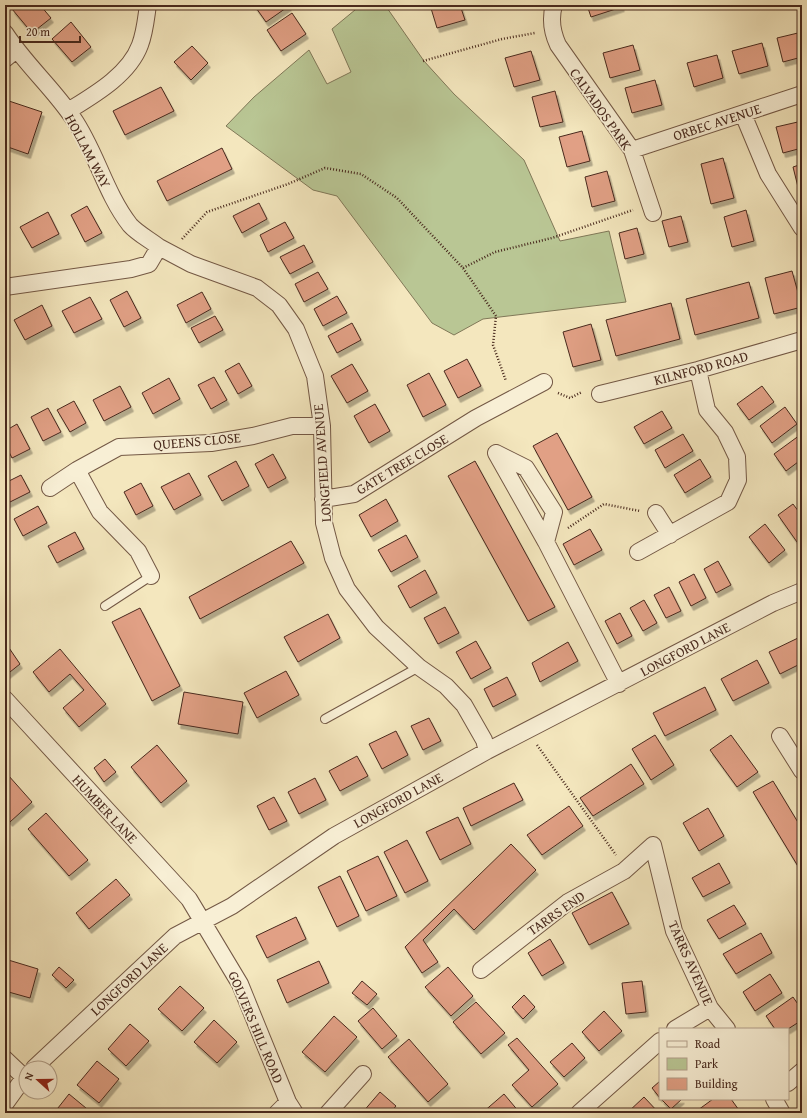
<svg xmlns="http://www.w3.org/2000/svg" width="807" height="1118" viewBox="0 0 807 1118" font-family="'Gentium Book Plus',serif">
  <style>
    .green { fill: #b9c694; stroke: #807858 }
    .building { fill: #e1a085; stroke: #48291d; filter: url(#shadow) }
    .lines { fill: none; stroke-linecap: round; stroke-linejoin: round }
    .lane-casing { stroke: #735845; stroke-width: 10 }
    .street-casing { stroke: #735845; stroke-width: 18 }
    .path { stroke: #48291d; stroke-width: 2.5; stroke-dasharray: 1 2; stroke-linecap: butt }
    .lane { stroke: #f8efd5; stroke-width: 8 }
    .street { stroke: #f8efd5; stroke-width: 16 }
    .labels { text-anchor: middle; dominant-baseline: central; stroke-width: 3.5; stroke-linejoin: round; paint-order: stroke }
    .street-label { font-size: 14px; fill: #48291d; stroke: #f8efd5 }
  </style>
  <defs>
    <filter id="shadow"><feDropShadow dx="2.5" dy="4.5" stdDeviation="0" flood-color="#0004"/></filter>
  </defs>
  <rect width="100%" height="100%" fill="#f4e7be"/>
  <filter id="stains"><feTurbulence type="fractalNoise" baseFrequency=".005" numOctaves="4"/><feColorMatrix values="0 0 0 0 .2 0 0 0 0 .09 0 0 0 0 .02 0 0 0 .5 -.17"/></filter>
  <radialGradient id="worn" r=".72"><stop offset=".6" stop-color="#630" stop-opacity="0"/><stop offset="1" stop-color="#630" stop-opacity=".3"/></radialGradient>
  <!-- green -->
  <path class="green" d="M361,5H385L424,61L454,94L524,160L560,241L609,231L626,302L483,319L454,335L432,323L337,196L313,190L226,126L254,97L309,50L327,84L351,72L332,29Z"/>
  <!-- building -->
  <path class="building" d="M17,5H40L51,18L32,33L12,9Z
    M254,5H288L289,6L266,22Z
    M430,5H460L465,20L437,28Z
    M587,5H621L622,7L591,17Z
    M292,13L306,34L281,51L267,30Z
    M71,22L91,47L72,62L52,39Z
    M802,32V57L783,62L777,38Z
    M762,43L768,66L739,74L732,51Z
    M633,45L640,70L610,78L603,53Z
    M192,46L208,63L191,80L174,62Z
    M531,51L540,80L514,87L505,58Z
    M717,55L723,78L694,87L687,63Z
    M655,80L662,105L632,113L625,88Z
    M161,87L174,111L125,135L113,111Z
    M555,91L563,122L540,127L532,97Z
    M9,101L42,112L28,154L5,146V114Z
    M802,121V148L783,153L776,127Z
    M582,131L590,161L567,167L559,137Z
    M222,148L232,169L167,201L157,181Z
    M723,158L734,198L711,204L701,164Z
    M802,164V190L799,191L793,167Z
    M607,171L615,201L592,207L585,177Z
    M259,203L267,219L242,233L233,216Z
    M87,206L102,233L85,242L71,215Z
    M746,210L754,241L732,247L724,217Z
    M48,212L59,234L32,248L20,227Z
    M681,216L688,242L669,247L662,221Z
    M285,222L294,238L268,252L260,235Z
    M637,228L644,254L625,259L619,233Z
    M304,245L313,262L290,274L280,257Z
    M792,271L802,307L774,314L765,278Z
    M318,272L328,289L304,302L295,284Z
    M749,282L759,318L695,335L686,299Z
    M127,291L141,318L124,327L110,300Z
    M202,292L211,309L186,323L177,305Z
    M337,296L347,313L323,326L314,309Z
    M90,297L102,319L74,333L62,311Z
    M671,303L680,339L616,356L606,320Z
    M42,305L52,326L25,340L14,320Z
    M215,316L223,330L199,343L191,328Z
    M352,323L361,340L337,353L328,336Z
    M591,324L601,360L573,367L563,332Z
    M467,359L481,386L458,398L444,371Z
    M239,363L252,386L238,394L225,371Z
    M352,364L368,391L347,403L331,376Z
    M429,373L446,405L423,417L407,385Z
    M214,377L227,400L211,409L198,385Z
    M169,378L180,399L153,414L142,393Z
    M120,386L131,407L104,421L93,400Z
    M762,386L774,402L749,420L737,404Z
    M74,401L86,423L70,432L57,410Z
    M375,404L390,431L369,443L354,416Z
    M785,407L797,424L772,443L760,426Z
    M48,408L61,432L43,441L31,417Z
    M662,411L672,428L644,444L634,427Z
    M17,424L30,449L12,458L5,444V431Z
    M557,433L592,497L568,510L533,446Z
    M683,434L693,451L665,468L655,450Z
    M800,435L802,437V459L786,471L774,454Z
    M273,454L286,478L268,488L255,464Z
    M700,459L711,477L685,493L674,475Z
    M236,461L249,486L222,501L208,476Z
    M475,461L555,607L528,621L448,476Z
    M189,473L201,495L174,510L161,487Z
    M21,475L30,492L6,504L5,483Z
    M141,483L153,506L136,515L124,492Z
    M386,499L398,521L371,537L359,515Z
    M793,504L802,516V538L797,542L778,515Z
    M38,506L47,523L23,536L14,519Z
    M765,524L785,550L769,563L749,537Z
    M590,529L602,550L574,565L563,544Z
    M75,532L84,549L57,563L48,546Z
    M406,535L418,557L391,572L378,550Z
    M291,541L304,563L200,619L189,597Z
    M718,561L731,585L716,593L704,569Z
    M425,570L437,593L410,608L398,586Z
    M694,574L706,598L691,606L679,582Z
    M669,587L681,611L666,618L654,595Z
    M644,600L657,623L643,631L630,608Z
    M445,607L459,633L438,644L424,618Z
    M140,608L180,686L152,701L112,622Z
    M620,613L632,636L617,644L605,621Z
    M328,614L340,638L298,662L284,637Z
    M798,638L802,646V663L780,674L769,652Z
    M476,641L491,668L471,679L456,652Z
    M5,642L20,664L5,676Z
    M568,642L578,661L540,682L532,663Z
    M60,649L106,704L79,727L63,708L84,690L70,674L49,692L33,672Z
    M757,660L769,683L733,701L721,679Z
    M286,671L299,695L257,718L244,693Z
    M507,677L516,695L493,707L484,689Z
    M705,687L716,710L665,736L653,713Z
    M184,692L243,702L238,734L178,724Z
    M429,718L441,741L423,750L411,726Z
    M396,731L408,755L382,769L369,744Z
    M655,735L674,765L651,780L632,749Z
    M731,735L758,772L737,787L710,750Z
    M157,745L187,781L161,803L131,767Z
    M357,756L368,776L340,791L329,771Z
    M105,759L116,772L104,782L94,768Z
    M631,764L644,784L593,816L580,798Z
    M8,775L32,802L10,822L5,816V778Z
    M315,778L326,800L299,814L288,792Z
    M773,781L802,829V866L799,868L753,792Z
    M514,783L523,800L471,826L463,808Z
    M274,797L287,821L269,830L257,806Z
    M569,806L583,826L542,855L527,835Z
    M708,808L724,836L699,851L683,823Z
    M46,813L88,860L69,876L28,829Z
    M458,817L471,844L440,860L426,832Z
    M407,840L428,881L405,893L384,852Z
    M511,844L536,870L474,930L454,909L423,940L438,962L422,973L405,947Z
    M378,856L397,896L366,911L347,871Z
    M719,863L730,883L703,897L692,878Z
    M340,876L359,916L337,927L318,887Z
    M116,879L130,895L89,929L76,913Z
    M612,892L629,924L589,945L572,913Z
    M734,905L746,924L719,939L707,920Z
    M296,917L306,939L267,958L256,936Z
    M761,933L772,953L736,974L723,954Z
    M550,939L564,963L542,976L528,953Z
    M5,959L38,969L30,998L5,991Z
    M319,961L329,983L287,1003L277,980Z
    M59,967L74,980L66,988L52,975Z
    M448,967L473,996L451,1016L425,987Z
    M770,974L782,993L755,1011L743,992Z
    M362,981L377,994L367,1005L352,993Z
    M642,981L646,1012L626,1014L622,983Z
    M180,986L204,1008L182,1031L158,1009Z
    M524,995L535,1007L523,1019L512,1007Z
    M793,997L802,1010V1020L788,1029H775L766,1016Z
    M476,1002L505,1033L481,1054L453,1022Z
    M373,1008L397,1036L382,1049L358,1021Z
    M604,1011L622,1031L599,1051L582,1032Z
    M334,1016L357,1037L325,1072L302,1052Z
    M214,1020L237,1042L217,1063L194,1042Z
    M130,1024L149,1041L126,1066L108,1049Z
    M517,1038L558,1084L532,1107L512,1085L529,1070L508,1045Z
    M409,1039L448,1084L428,1102L388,1057Z
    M572,1043L585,1058L564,1077L550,1062Z
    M97,1061L119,1079L99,1103L77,1085Z
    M660,1081V1098L652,1088Z
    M380,1092L396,1106L390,1113H362Z
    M69,1094L92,1113H54Z
    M504,1094L520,1113H482Z
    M644,1097L659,1113H627Z
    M661,1099H682L671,1109Z
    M713,1099H731L741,1113H700L698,1110Z"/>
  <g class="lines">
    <defs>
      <path id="lane" d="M105,606L151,576
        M325,719L419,667"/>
      <path id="street" d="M554,5C550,19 552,32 558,45L632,150L653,213
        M5,33C25,64 53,88 73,118C96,151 105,193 130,225C137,233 150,240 159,247
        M5,59L16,50
        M68,111C94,95 129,75 140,45C145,32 146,18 148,5
        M743,114L768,174L802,228
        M632,150L802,94
        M5,287L131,269L149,264L159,247L191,264L257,288L279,305L296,329L315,376L322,426L324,523L333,558L347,589L376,627L419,667L446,686L464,705L484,740L487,751
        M600,394L698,370L802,340
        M496,453L546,542L619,684
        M496,453L526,468L554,512L546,542
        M77,470L100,512L138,551L151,576
        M50,488L77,470L119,447L211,443L253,436L292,426H322
        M323,499L354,494L476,418L544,382
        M656,513L670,535
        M638,552L728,502L738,480L737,457L725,432L707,410L698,370
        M5,699L189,899L240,984L288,1102L295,1113
        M780,736L802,771
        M481,970L568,902L624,871L653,845L674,931L710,1008L727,1029
        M675,1029L710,1008
        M5,1059L24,1077
        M34,1068L175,936L232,906L334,836L487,751L773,603L802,591
        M788,1083L802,1071
        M774,1099L782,1113
        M5,1104L26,1075
        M277,1113L288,1102
        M328,1113L363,1074
        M579,1113L660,1041"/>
    </defs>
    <!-- lane casing -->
    <use href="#lane" class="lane-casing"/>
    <!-- street casing -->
    <use href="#street" class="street-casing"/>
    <!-- path -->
    <path class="path" d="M423,61L502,39L535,33
      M182,239L207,212L288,184L325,168L361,174L397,198L463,268L496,316L493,345L506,381
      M463,268L495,252L552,238L633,210
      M558,393L570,398L582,392
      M568,528L604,504L640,511
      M537,745L616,855"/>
    <!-- lane -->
    <use href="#lane" class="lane"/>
    <!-- street -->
    <use href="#street" class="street"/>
  </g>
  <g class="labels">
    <!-- street labels -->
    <g class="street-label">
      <text transform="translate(601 109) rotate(55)">CALVADOS PARK</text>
      <text transform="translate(717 122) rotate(-18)">ORBEC AVENUE</text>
      <text transform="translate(88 151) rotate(62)">HOLLAM WAY</text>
      <text transform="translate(701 368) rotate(-15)">KILNFORD ROAD</text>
      <text transform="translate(197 441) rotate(-5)">QUEENS CLOSE</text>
      <text transform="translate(322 463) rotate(-94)">LONGFIELD AVENUE</text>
      <text transform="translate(402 464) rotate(-31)">GATE TREE CLOSE</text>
      <text transform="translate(685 649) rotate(-28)">LONGFORD LANE</text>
      <text transform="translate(398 800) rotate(-29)">LONGFORD LANE</text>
      <text transform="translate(105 809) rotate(47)">HUMBER LANE</text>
      <text transform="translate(556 913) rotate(-35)">TARRS END</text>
      <text transform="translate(691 963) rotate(66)">TARRS AVENUE</text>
      <text transform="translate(129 979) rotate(-43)">LONGFORD LANE</text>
      <text transform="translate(256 1027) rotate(67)">GOLVERS HILL ROAD</text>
    </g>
  </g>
  <!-- margin -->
  <rect width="807" height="1118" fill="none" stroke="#f4e7be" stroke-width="20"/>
  <rect x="6" y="6" width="795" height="1106" fill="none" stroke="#48291d" stroke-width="2"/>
  <rect x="10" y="10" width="787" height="1098" fill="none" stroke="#48291d"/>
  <!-- legend -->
  <rect x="659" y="1028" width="130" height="72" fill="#f8efd5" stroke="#b2a08b"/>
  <rect x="667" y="1041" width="20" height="6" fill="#f8efd5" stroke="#b2a08b"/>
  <text x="695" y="1048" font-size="12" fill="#48291d">Road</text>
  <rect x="667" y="1058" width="20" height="12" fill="#b9c694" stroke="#b2a08b"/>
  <text x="695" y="1068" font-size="12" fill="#48291d">Park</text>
  <rect x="667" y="1078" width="20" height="12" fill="#e1a085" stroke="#b2a08b"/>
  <text x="695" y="1088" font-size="12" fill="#48291d">Building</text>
  <!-- north arrow -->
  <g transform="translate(38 1080) rotate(291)"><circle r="19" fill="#f8efd5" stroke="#b2a08b"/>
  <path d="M0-3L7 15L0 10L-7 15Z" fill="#8f2418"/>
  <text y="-6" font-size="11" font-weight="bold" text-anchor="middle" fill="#48291d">N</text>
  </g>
  <!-- scale -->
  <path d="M20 36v6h60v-6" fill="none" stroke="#48291d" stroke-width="2"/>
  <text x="26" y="36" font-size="12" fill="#48291d" stroke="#f8efd5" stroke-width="3" paint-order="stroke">20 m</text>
  <rect width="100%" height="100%" filter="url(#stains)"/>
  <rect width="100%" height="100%" fill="url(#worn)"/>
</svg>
